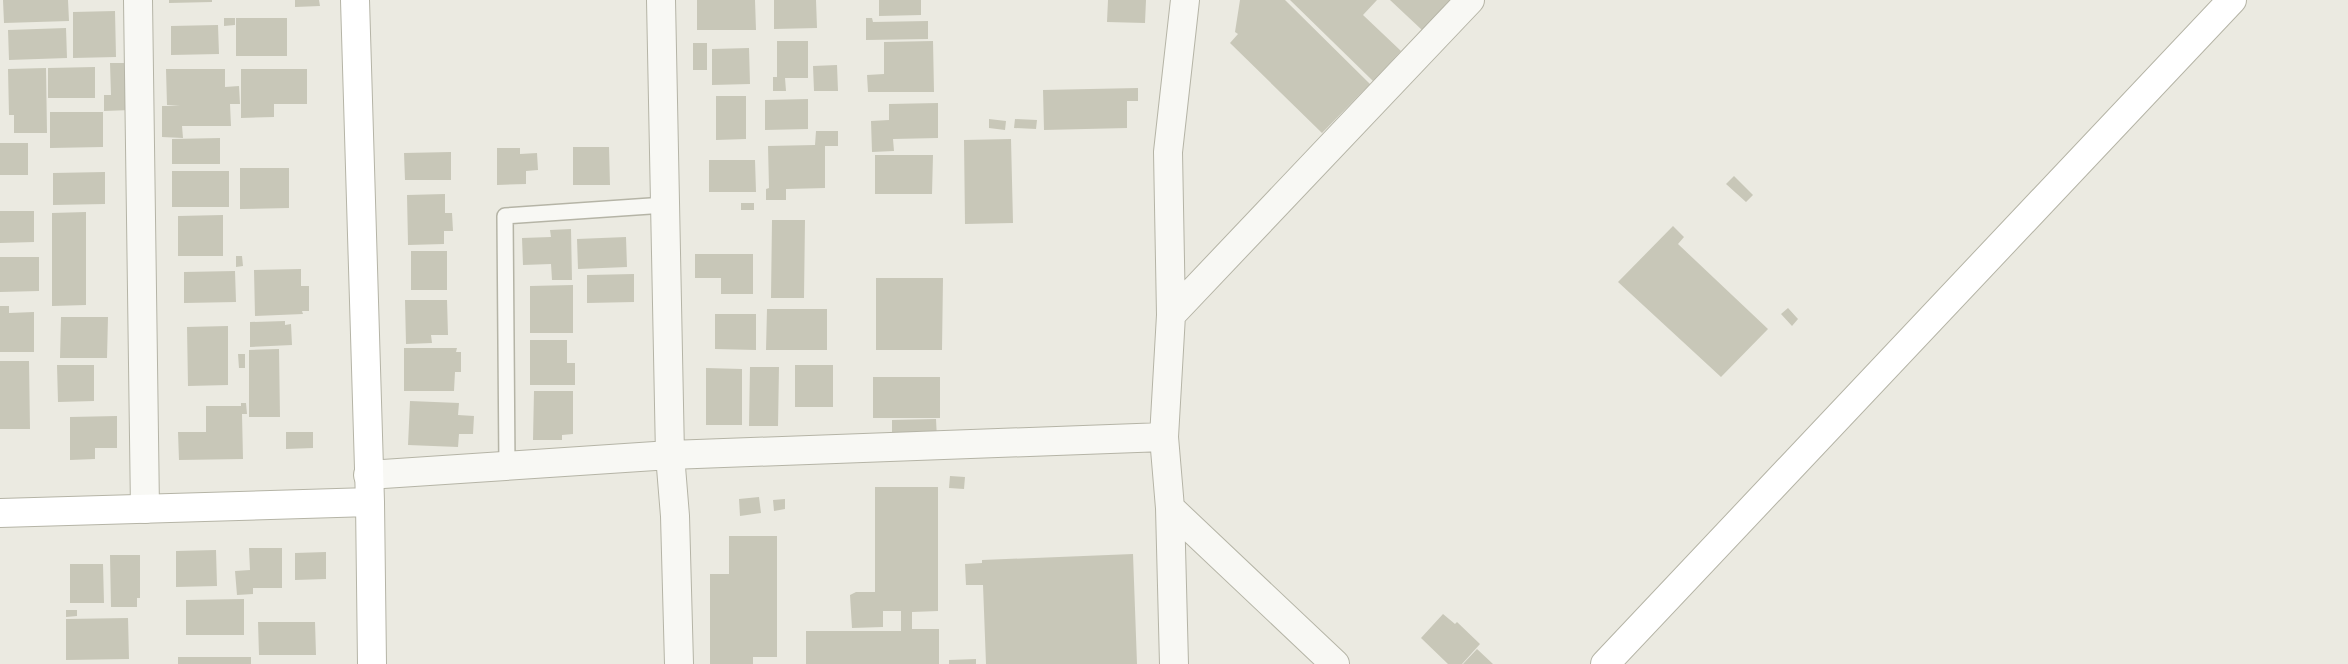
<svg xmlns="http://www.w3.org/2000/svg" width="2348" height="664" viewBox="0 0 2348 664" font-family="Signika,sans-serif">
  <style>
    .building { fill: #c8c7b8 }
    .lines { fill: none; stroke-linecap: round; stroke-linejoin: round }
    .lane-casing { stroke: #b5b4a6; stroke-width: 18 }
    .street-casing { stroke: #b5b4a6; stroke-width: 30 }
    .secondary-casing { stroke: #b5b4a6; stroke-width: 30 }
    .lane { stroke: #f8f8f4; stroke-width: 15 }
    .street { stroke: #f8f8f4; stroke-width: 28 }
    .secondary { stroke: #fff; stroke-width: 28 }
  </style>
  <rect width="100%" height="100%" fill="#ebeae1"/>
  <!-- building -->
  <path class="building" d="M3,0H68L69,21L4,23Z
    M169,0H212V2L169,3Z
    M295,0H319L320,6L295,7Z
    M697,0H755L756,30H697Z
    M774,0H816L817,28L774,29Z
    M879,0H921V15L879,16Z
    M1108,0H1146L1145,23L1107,22Z
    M1240,0H1285L1370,84L1322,133L1230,43L1238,34L1235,32Z
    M1290,0H1377L1363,15L1401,51L1373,81Z
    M1390,0H1450L1422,30Z
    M115,11L116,57L73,58V12Z
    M224,18H235V25L224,26Z
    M236,18H287V56H236Z
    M866,18H872L873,22L928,21V39L866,40Z
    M218,25L219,54L171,55V26Z
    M66,28L67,58L9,60L8,30Z
    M777,41H808V78H785L786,91H773V77H777Z
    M933,41L934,92H868L867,75L884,74V42Z
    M693,43H707V70H693Z
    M749,48L750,84L712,85V49Z
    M110,63H130L131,110L104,111V95H111Z
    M837,65L838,91H814L813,66Z
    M95,67V98H48V68Z
    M46,68L47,133H14V115H9L8,69Z
    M166,69H225V87L239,86L240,104H230L231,126H182L183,138L162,137V106H180L167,105Z
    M241,69H307V104H274V117L241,118Z
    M1138,88V101H1127V128L1044,130L1043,90Z
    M716,96H746V139L716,140Z
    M808,99V129L765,130V100Z
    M938,103V138L893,139L894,151L872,152L871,121L889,120V104Z
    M50,112H103V147L50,148Z
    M989,119L1006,121L1005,130L989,128Z
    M1015,119L1037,120L1036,129L1014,128Z
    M816,131H838V146H825V188L786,189V200H766V189L769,188L768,146L815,145Z
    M220,138V164H172V139Z
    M1011,139L1013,223L965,224L964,140Z
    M0,143H28V175H0Z
    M573,147H609L610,185H573Z
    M497,148H520V154L537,153L538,170L526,171V184L497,185Z
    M451,152V180H405L404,153Z
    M875,155H933L932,194H875Z
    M709,160H755L756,192H709Z
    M240,168H289V208L240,209Z
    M172,171H229V207H172Z
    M105,172V204L53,205V173Z
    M1734,176L1753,195L1746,202L1726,184Z
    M445,194V213H452L453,231H444V244L408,245L407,195Z
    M741,203H754V210H741Z
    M0,211H34V242L0,243Z
    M86,212V305L52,306V213Z
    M223,215V256H178V216Z
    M772,220H805L804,298H771Z
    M1673,226L1684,237L1678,244L1768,329L1721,377L1618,282Z
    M571,229L572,280H552L551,264L523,265L522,238L551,237L550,230Z
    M626,237L627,267L578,269L577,239Z
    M411,251H447V290H411Z
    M695,254H753V294H721V278H695Z
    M236,256H242L243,266L236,267Z
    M0,257H39V291L0,292Z
    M301,269V286H309V311H302L303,314L255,316L254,270Z
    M235,271L236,302L184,303V272Z
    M634,274V302L587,303V275Z
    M876,278H943L942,350H876Z
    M573,285V333H530V286Z
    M405,300H447L448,335H431L432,343L406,344Z
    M0,306H9V313L34,312V352H0Z
    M1788,308L1798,319L1792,326L1781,314Z
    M767,309H827V350H766Z
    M715,314H756V350L715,349Z
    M61,317H108L107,358H60Z
    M285,321V325L291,324L292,345L250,347V322Z
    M228,326V385L188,386L187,327Z
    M530,340H567V363H575V385H530Z
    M404,348H457L456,352H461V372H455L454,391H404Z
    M279,349L280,417H249V350Z
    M238,354H245V368H239Z
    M0,361H29L30,429H0Z
    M57,365H94V401L58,402Z
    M795,365H833V407H795Z
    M750,367H779L778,426H749Z
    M706,368L742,369V425H706Z
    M873,377H940V418H873Z
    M534,391H573V434L562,435V440H533Z
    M410,401L459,403L458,415L474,416L473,434H459L458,447L408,445Z
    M241,403H246L247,414H242L243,459L179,460L178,432H206V406H241Z
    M117,416V448H95V459L70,460V417Z
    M936,419L937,439L892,440V420Z
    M286,432H313V448L286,449Z
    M950,476L965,477L964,489L949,488Z
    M875,487H938V611L912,612V629H939V664H806V631H901V611H883V627L852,628L850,595L856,592H875Z
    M759,497L761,513L740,516L739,499Z
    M785,499V509L774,511L773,500Z
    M729,536H777V657H753V664H710V574H729Z
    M249,548H282V588H253V594L237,595L235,571L250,570Z
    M216,550L217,586L176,587V551Z
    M326,552V579L295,580V553Z
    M1133,554L1137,664H986L983,585H966L965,564L982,563V560Z
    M110,555H140V598H137V607H111Z
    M70,564H103L104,603H70Z
    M244,599V635H186V600Z
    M66,610H77V616L66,617Z
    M1443,614L1455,624L1457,622L1480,644L1462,664H1448L1421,638Z
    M128,618L129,659L66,660V619Z
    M258,622H315L316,655H259Z
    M1477,649L1493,664H1463Z
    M178,657H251V664H178Z
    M976,659V664H949V660Z"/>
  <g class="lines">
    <defs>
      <path id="lane" d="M507,466L505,216L665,205"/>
      <path id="street" d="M138,0L145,509
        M661,0L670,455L675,516L679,664
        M1171,315L1470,0
        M368,475L670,455L1164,437
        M1170,508L1335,664
        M1174,664L1170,508L1164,437L1171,315L1168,152L1185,0"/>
      <path id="secondary" d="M355,0L370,502L372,664
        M0,513L370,502
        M1605,664L2232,0"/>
    </defs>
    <!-- lane casing -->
    <use href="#lane" class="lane-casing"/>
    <!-- street casing -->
    <use href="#street" class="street-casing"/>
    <!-- secondary casing -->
    <use href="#secondary" class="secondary-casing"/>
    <!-- lane -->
    <use href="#lane" class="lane"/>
    <!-- street -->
    <use href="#street" class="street"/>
    <!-- secondary -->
    <use href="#secondary" class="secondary"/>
  </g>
</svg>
